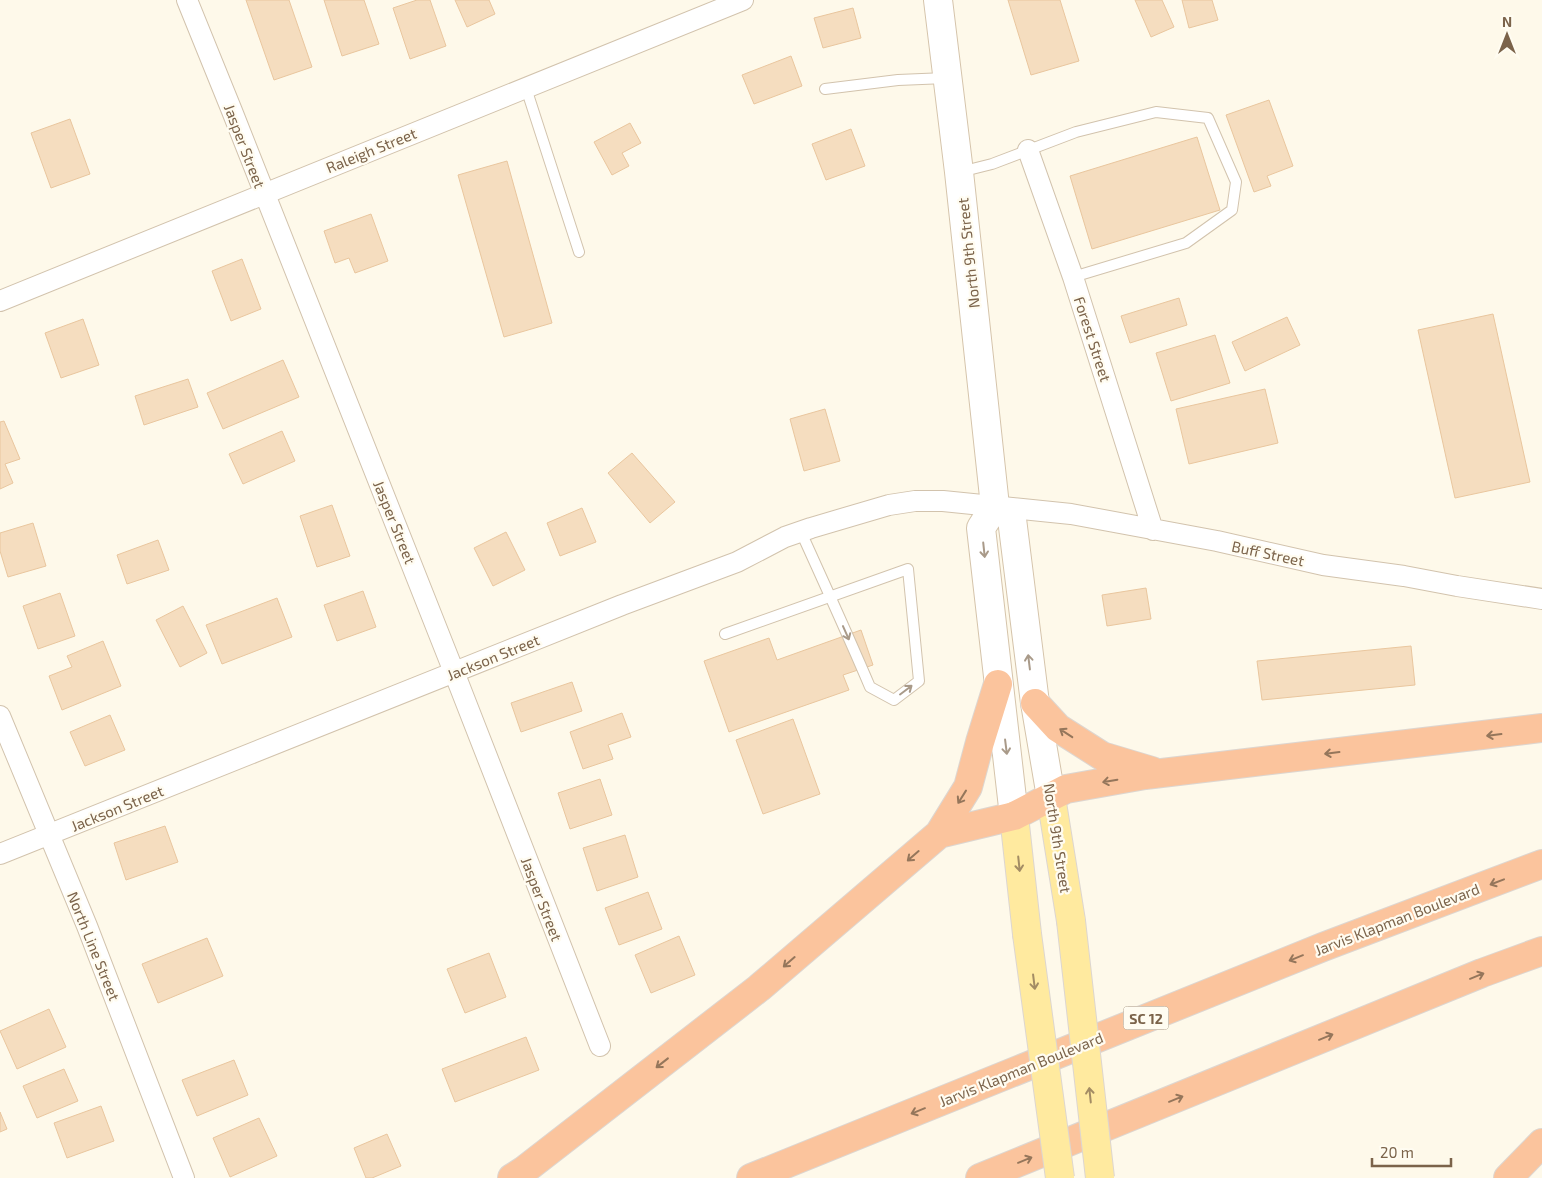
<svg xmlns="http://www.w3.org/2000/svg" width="1542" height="1178" viewBox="0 0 1542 1178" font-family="'Exo 2',sans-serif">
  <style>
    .building { fill: #f5ddbf; stroke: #e9c69e }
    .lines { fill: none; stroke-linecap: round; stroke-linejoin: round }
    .lane-casing { stroke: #d2c3ad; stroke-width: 12 }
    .street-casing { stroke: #d2c3ad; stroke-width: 22 }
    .secondary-casing { stroke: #d5c4ab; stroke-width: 30 }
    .primary-casing { stroke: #ddd6d0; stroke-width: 30 }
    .highway-casing { stroke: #ddd6d0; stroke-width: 30 }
    .lane { stroke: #fff; stroke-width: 10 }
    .street { stroke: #fff; stroke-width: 20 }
    .secondary { stroke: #fff; stroke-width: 28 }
    .primary { stroke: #ffea9f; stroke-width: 28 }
    .highway { stroke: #fbc49d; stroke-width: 28 }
    .primary-bridge-casing { stroke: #ddd6d0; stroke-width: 30; stroke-linecap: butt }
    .primary-bridge { stroke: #ffea9f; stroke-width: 28 }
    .oneway { stroke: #a99a89 }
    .oneway2 { stroke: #95765b }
    .oneway3 { stroke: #a38c64 }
    .labels { text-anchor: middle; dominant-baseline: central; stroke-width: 4.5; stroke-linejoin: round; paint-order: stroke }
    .shield { fill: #fffcf1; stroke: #a3917c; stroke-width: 1 }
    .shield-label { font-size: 14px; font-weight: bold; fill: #7b634a }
    .street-label { font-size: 15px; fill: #7b634a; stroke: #fffcf1 }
  </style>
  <rect width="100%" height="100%" fill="#fef9ea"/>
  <!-- building -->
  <path class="building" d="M246,0H289L312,67L274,80Z
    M324,0H364L379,44L342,56Z
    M417,0H430L446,46L410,59L393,8Z
    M455,0H489L495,14L467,27Z
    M1008,0H1060L1079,61L1031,75Z
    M1135,0H1162L1174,27L1151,37Z
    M1182,0H1212L1218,20L1189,28Z
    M853,8L861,38L823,48L814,18Z
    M791,56L802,86L754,104L742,75Z
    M1269,100L1293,166L1267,176L1271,186L1254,192L1226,115Z
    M70,119L90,174L51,188L31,133Z
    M630,123L641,143L622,153L629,166L612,175L594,142Z
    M851,129L865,166L826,180L812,144Z
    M1197,137L1220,210L1092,249L1070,176Z
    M507,161L552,323L504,337L458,175Z
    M371,214L388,261L355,273L349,258L335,263L324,231Z
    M242,259L261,309L231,321L212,271Z
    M1179,298L1187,325L1130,343L1121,316Z
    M1493,314L1530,482L1455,498L1418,330Z
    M1287,317L1300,345L1245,371L1232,342Z
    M83,319L99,365L61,378L45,333Z
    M1215,335L1230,383L1171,401L1156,353Z
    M283,360L299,397L223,429L207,393Z
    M188,379L198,407L144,425L135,396Z
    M1265,389L1278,443L1189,464L1176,409Z
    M825,409L840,461L804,471L790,419Z
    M4,421L20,459L5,464L13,483L0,489V422Z
    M282,431L295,461L243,484L229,454Z
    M632,453L675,502L650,523L608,473Z
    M332,505L350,556L317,567L300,516Z
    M582,508L596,542L560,556L547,523Z
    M33,523L46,566L8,577L0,551V533Z
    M506,532L525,570L493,586L474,548Z
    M158,540L169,570L127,584L117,555Z
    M1146,588L1151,619L1107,626L1102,595Z
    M363,591L376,627L337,641L324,605Z
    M60,593L75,636L38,649L23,606Z
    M277,598L292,637L222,664L206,625Z
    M183,606L207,653L180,667L156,620Z
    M861,630L873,665L843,675L849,690L729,732L704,661L769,638L777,660Z
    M103,641L121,686L62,710L49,676L72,667L67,656Z
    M1411,646L1415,685L1262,700L1257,661Z
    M572,682L582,711L521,732L511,703Z
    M622,713L631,737L608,745L613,759L583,769L570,732Z
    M110,715L125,750L85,766L70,732Z
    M793,719L820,794L763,814L736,740Z
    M600,779L612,815L570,829L558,793Z
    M165,826L178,862L126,880L114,843Z
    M625,835L638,877L597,891L583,848Z
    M648,892L662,929L619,945L605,908Z
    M679,936L695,975L651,993L635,955Z
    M207,938L223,976L158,1003L142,964Z
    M489,953L506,997L465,1013L447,969Z
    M49,1009L66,1047L17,1069L0,1031Z
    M526,1037L539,1070L455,1102L442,1069Z
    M234,1060L248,1095L197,1116L182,1080Z
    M64,1069L78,1101L37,1118L23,1086Z
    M101,1106L114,1141L67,1158L54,1123Z
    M0,1112L7,1129L0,1132Z
    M259,1118L277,1156L230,1177L213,1138Z
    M387,1134L401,1166L372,1178H366L354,1148Z"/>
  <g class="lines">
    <defs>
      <path id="lane" d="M526,88L579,252
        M825,89L898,80L946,78
        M960,172L992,164L1076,132L1156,112L1208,118L1236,182L1232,210L1186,243L1073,277
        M725,634L908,569L919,681L894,700L870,687C848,635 824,583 801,532"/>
      <path id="street" d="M187,0L232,111L454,672L600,1046
        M1028,150L1073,277L1153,530
        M0,301L743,0
        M0,716L87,926L184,1178
        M0,854L622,605L737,562L785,537L811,528L889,505L915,501H943L1071,514L1217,541L1323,565L1404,576L1457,586L1542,599"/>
      <path id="secondary" d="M938,0L959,172L995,506L981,528L1014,816
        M995,506L1012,519L1035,703L1051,797"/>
      <path id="primary" d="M1051,797L1071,921
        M1014,816L1027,934"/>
      <path id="highway" d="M1035,703L1058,728L1102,756L1152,771
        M939,834L968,787L980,742L998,684
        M512,1178L523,1171L759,988L939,834L1014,816L1066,789L1145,775L1542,728
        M751,1178L1323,947L1542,864
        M980,1178L1482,973L1542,951
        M1508,1178L1542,1143"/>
    </defs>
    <!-- lane casing -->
    <use href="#lane" class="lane-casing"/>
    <!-- street casing -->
    <use href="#street" class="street-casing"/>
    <!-- secondary casing -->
    <use href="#secondary" class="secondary-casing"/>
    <!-- primary casing -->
    <use href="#primary" class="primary-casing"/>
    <!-- highway casing -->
    <use href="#highway" class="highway-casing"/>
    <!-- lane -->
    <use href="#lane" class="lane"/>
    <!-- street -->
    <use href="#street" class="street"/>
    <!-- secondary -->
    <use href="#secondary" class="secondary"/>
    <!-- primary -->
    <use href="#primary" class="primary"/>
    <!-- highway -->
    <use href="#highway" class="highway"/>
    <defs>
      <path id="primary-bridge" d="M1071,921L1100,1178
        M1027,934L1060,1178"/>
    </defs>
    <!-- primary-bridge casing -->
    <use href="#primary-bridge" class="primary-bridge-casing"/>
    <!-- primary-bridge -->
    <use href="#primary-bridge" class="primary-bridge"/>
  </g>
  <!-- one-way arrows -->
  <defs><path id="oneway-shaft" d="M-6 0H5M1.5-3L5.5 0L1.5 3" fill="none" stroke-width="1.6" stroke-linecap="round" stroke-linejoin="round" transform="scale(1.25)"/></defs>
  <g class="oneway">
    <use href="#oneway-shaft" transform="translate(984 550) rotate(84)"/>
    <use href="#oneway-shaft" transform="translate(846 633) rotate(66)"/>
    <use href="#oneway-shaft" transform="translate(1029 662) rotate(-97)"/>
    <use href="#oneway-shaft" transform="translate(906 690) rotate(-37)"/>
    <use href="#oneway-shaft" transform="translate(1006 747) rotate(83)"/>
  </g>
  <g class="oneway2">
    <use href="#oneway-shaft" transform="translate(1066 733) rotate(-147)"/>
    <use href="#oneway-shaft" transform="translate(1494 735) rotate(173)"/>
    <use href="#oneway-shaft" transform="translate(1332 753) rotate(173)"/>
    <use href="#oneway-shaft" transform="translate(1110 781) rotate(170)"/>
    <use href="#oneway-shaft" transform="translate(962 797) rotate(122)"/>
    <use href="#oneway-shaft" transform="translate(913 856) rotate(139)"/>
    <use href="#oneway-shaft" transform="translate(1497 882) rotate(159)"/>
    <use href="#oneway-shaft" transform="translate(1296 958) rotate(158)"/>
    <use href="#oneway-shaft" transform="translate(789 962) rotate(139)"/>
    <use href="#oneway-shaft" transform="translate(1477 976) rotate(-22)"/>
    <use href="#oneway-shaft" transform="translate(1326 1037) rotate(-22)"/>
    <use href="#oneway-shaft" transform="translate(662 1063) rotate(142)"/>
    <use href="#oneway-shaft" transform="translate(1176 1099) rotate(-22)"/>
    <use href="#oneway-shaft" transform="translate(918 1111) rotate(158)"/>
    <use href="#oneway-shaft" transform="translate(1025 1160) rotate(-22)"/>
  </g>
  <g class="oneway3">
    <use href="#oneway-shaft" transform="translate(1019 864) rotate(84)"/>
    <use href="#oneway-shaft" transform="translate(1034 982) rotate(83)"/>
    <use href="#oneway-shaft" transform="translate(1090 1095) rotate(-96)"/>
  </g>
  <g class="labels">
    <!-- shield labels -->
    <rect class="shield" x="1123.5" y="1006.5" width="45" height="23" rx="4"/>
    <g class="shield-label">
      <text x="1146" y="1018">SC 12</text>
    </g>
    <!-- street labels -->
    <g class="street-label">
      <text transform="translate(245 146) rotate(69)">Jasper Street</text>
      <text transform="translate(371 150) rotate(-22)">Raleigh Street</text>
      <text transform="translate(968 253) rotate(-96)">North 9th Street</text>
      <text transform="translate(1093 339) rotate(72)">Forest Street</text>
      <text transform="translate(395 522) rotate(68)">Jasper Street</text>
      <text transform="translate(1268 553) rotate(12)">Buff Street</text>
      <text transform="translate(493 657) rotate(-22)">Jackson Street</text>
      <text transform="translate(117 808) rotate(-22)">Jackson Street</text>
      <text transform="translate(1058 838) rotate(81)">North 9th Street</text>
      <text transform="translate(542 899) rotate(69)">Jasper Street</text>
      <text transform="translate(1397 919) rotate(-21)">Jarvis Klapman Boulevard</text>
      <text transform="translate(94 946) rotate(68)">North Line Street</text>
      <text transform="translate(1021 1069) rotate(-22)">Jarvis Klapman Boulevard</text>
    </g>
  </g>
  <!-- north arrow -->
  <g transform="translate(1507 35)" stroke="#fffcf1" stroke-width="4" paint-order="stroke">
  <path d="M0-4L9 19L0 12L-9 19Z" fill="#7b634a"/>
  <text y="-8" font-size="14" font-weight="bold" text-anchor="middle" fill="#7b634a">N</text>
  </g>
  <!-- scale -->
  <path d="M1372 1158v8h79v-8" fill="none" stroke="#7b634a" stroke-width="2.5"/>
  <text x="1380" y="1158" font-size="15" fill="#7b634a" stroke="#fffcf1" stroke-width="4" paint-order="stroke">20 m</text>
</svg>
